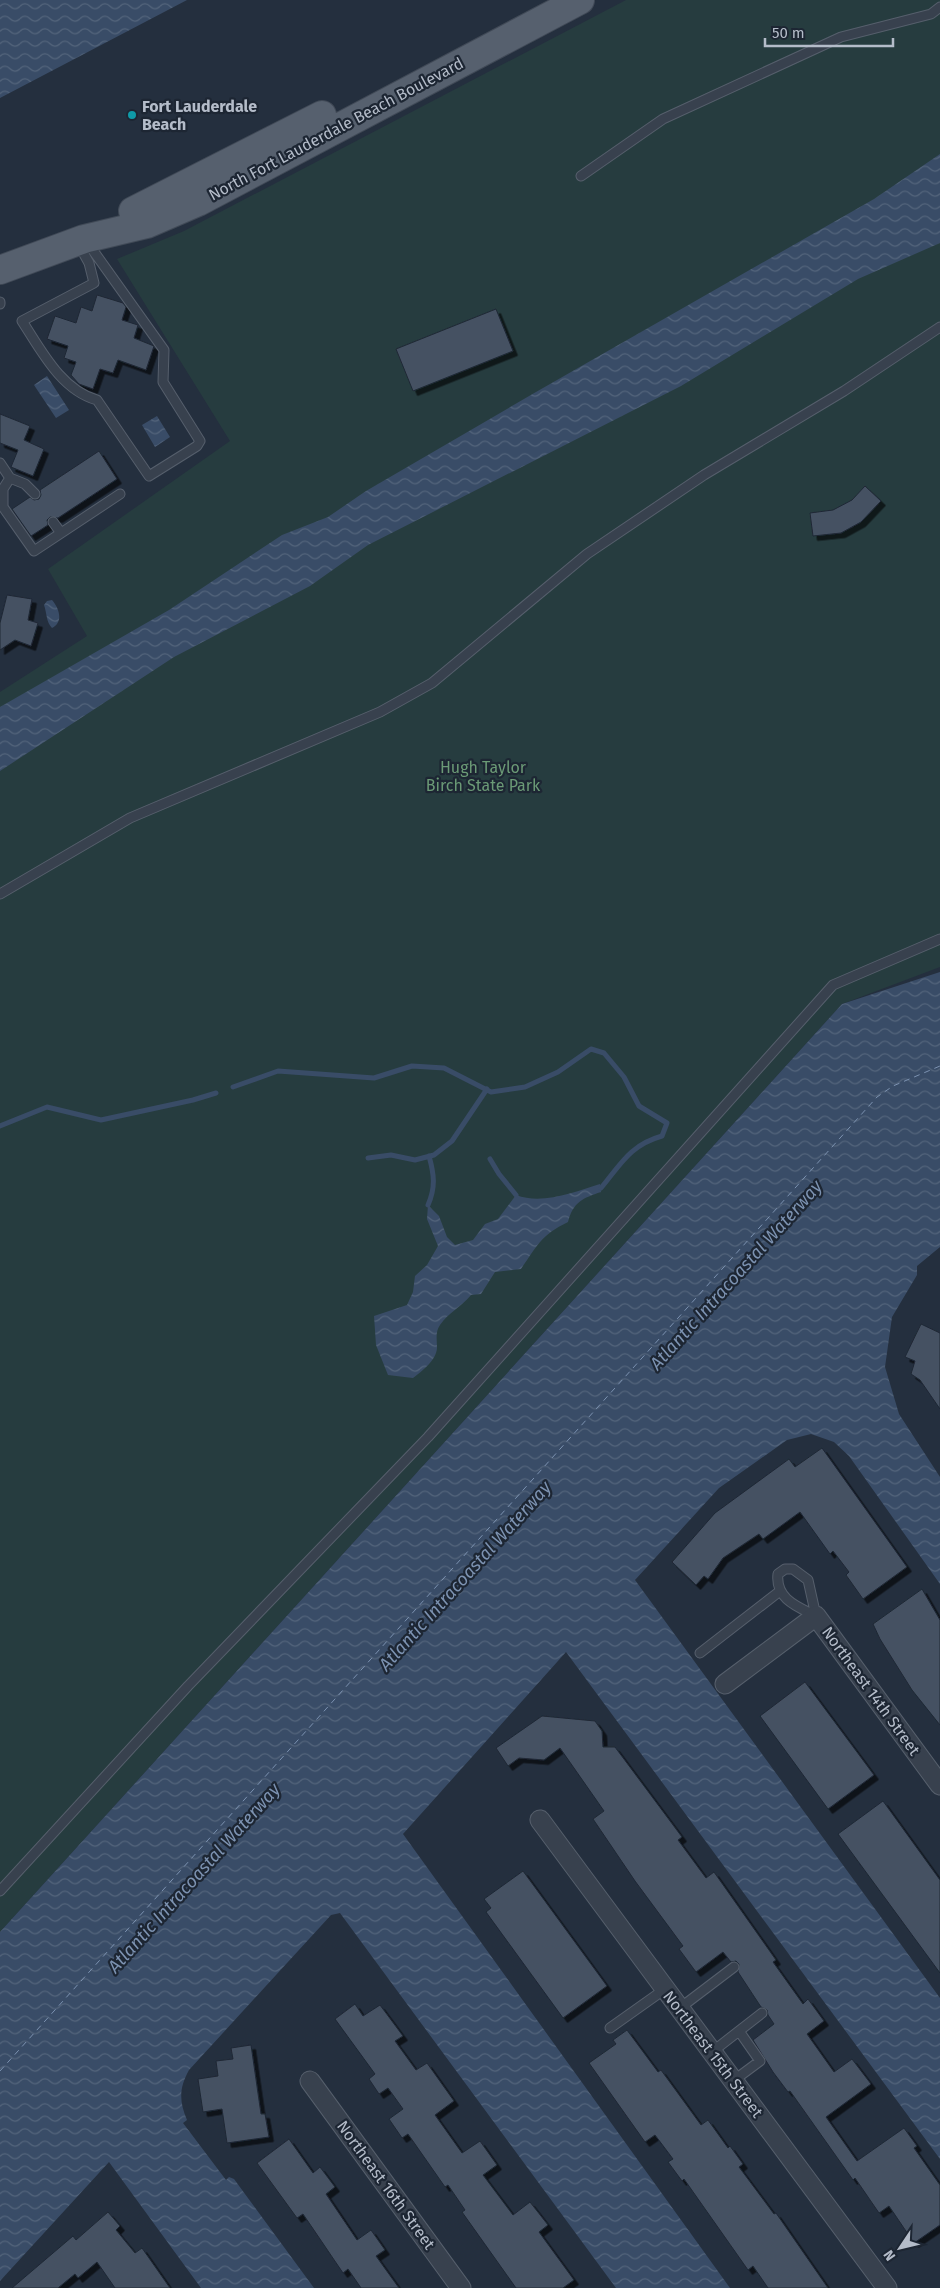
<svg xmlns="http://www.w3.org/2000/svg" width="940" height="2288" viewBox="0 0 940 2288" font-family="'Fira Sans',sans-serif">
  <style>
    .park { fill: #263c3f }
    .water { fill: url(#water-waves) }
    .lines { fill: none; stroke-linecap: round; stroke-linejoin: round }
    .stream { stroke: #394c67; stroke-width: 5 }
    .ferry { stroke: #7c92b1; stroke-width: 1; stroke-dasharray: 6 5; stroke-linecap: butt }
    .building { fill: #455162; stroke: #1f2835; filter: url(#shadow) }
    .service-casing { stroke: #565f6c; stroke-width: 11 }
    .minor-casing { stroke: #565f6c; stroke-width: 21 }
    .primary-casing { stroke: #414a57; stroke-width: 30 }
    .service { stroke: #38414e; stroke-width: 9 }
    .minor { stroke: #38414e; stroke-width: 19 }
    .primary { stroke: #56606e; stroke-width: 28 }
    .culture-dot { fill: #0f9aa8; stroke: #1d2633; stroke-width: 2 }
    .labels { text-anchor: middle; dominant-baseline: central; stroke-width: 4.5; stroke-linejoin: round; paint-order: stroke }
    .poi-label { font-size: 16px; font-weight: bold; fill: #b4bcc9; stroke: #1d2633; text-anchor: start }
    .street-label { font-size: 16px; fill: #b4bcc9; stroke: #1d2633 }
    .park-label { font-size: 16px; fill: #6b9a76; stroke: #1d2633 }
    .water-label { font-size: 18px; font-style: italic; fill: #7c92b1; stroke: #1d2633 }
  </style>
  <defs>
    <pattern id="water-waves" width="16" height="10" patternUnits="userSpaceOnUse" patternTransform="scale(1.25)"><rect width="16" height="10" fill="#394c67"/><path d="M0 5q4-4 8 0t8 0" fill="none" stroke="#53647b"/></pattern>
    <filter id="shadow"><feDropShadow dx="4.5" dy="4.5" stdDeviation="0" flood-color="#0009"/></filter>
  </defs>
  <rect width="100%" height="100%" fill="#242f3e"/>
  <!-- park -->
  <path class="park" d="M626,0H940V967L842,1004L0,1932V692L87,636L48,569L230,441L117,259L184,231Z"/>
  <!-- water -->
  <path class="water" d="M0,0H187L0,98Z
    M940,154V243L858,279L681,386L368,545L310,586L174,657L0,771V707L169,610L282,535L328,517L366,491L536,392L874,199Z
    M47,376L69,410L56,418L34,385Z
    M157,416L170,437L155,447L142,425Z
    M52,600C59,608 64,622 52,628C46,622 47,613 44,605L47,601Z
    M940,972V1247L917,1266V1275L892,1317L885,1367L899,1414L940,1477V1584L849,1456L834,1442L811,1434L787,1440L719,1488L635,1580L940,1998V2159L566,1652L403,1834L730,2288H616L340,1913L331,1915L189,2070C179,2088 179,2101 187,2120L183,2123L226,2180L229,2177L234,2179L314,2288H201L109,2162L0,2281V1932L842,1004Z
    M600,1184L601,1192C583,1198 573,1202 568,1222C541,1235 537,1246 521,1269L495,1272L481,1294L471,1295C462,1306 448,1313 440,1325C435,1332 437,1340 437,1348C436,1361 422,1371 413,1378L388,1375L376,1345L374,1316L407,1305L413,1292L415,1276L427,1265L438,1246L427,1219L428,1205L439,1216L447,1237L455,1245L473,1240L485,1224L498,1219L516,1195C542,1205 575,1192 600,1184Z"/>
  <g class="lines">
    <!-- stream -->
    <path class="stream" d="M233,1087L278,1071L374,1078L412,1066L444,1068L491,1092L525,1087L558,1072L591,1049L604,1053L624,1077L639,1106L667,1123L662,1136C630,1145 621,1164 601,1188
      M0,1126L47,1107L101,1120L193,1100L216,1093
      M368,1158L391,1155L415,1160L434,1155L452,1141L487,1089
      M490,1159L499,1174L516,1195
      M428,1205C436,1187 434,1174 429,1156"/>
    <!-- ferry -->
    <path class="ferry" d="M0,2071L877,1097L893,1086L940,1066"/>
  </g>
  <!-- building -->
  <path class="building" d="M97,295L123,303L126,307L122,320L138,325L134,338L154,346L146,370L118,360L113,373L100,369L93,389L79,384L71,375L76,362L64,358L68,346L47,339L55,316L76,323L81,307L92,311Z
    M496,309L513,351L413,391L396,349Z
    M0,414L30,426L24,440L44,449L33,476L11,467L18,450L0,443Z
    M99,451L117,479L58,518L50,517L47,520L48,525L31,536L12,509L30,497L34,500L39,499L41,495L40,490Z
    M865,486L881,501L861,522L841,533L813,536L810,513L833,510L852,500Z
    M7,595L32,599L28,620L38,623L31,646L15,640L0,650V623Z
    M921,1324L940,1333V1409L920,1380L911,1374L915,1361L905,1357Z
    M822,1448L907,1567L863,1599L846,1575L849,1572L833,1551L830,1554L800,1512L763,1539L759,1534L723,1558L708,1579L704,1576L696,1585L672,1562L715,1513L789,1459L795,1467Z
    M922,1589L940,1620V1725L912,1690L880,1639L873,1624Z
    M805,1682L874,1775L828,1809L760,1716Z
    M542,1716L595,1721L602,1731L603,1747H615L682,1837L678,1840L706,1878L714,1872L776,1960L773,1962L803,2004L808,1999L824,2021L807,2034L834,2072L852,2059L871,2084L826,2117L857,2161L904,2128L917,2146L914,2148L940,2185V2225L914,2243L889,2206L879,2213L855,2178L853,2180L790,2091L788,2092L773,2072L753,2040L774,2024L768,2015L767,2010L761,2007L738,1972L739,1964L736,1961L731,1962L723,1952L696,1972L679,1949L683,1946L635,1881L593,1819L604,1811L560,1748L544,1760L519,1758L508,1766L496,1748Z
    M883,1801L940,1880V1973L838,1834Z
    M523,1871L607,1986L563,2018L486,1912L491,1908L484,1899Z
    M355,2004L363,2016L380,2005L403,2036L395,2041L416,2070L427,2063L454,2101L435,2115L462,2153L480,2141L497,2165L483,2175L513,2215L530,2202L548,2225L539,2232L574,2280L563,2288H516L462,2212L465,2210L448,2185L445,2187L408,2134L402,2138L389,2119L403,2109L388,2088L379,2094L369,2079L375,2074L335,2019Z
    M627,2030L658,2072L661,2070L701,2125L708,2120L728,2148L730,2146L743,2164L739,2167L774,2214L776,2213L828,2288H768L753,2266L748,2270L684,2179L682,2181L668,2162L673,2159L655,2135L645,2142L589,2063L616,2044L613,2040Z
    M251,2045L261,2114H265L269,2137L227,2143L222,2109L203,2112L198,2079L218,2076L216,2061L233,2059L231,2048Z
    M289,2139L313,2173L320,2167L335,2187L326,2194L357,2240L371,2230L385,2250L376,2256L399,2288H361L348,2269L343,2273L303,2214L297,2218L257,2163Z
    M108,2212L120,2226L116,2230L135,2253L142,2248L170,2288H115L97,2262L78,2278L75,2274L58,2288H12L73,2236L76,2240Z"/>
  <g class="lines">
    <defs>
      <path id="service" d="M581,176L663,119L841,37L931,14L940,7
        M79,245L89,263L94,283L22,321C41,350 61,390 97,400L149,476L197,446L200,441L163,382L164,350L87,242
        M0,302V304
        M0,463L10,478L25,484L35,494
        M10,478L3,489V507L34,551L120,494
        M53,522L61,533
        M0,894L130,818L380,712L432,683L587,554L704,475L844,391L940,327
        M785,1569H793L808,1580L816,1616C798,1607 775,1599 778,1574Z
        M700,1653L780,1591
        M0,1891L188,1686L428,1437L833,985L940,939
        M680,2008L734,1967
        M610,2028L665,1989
        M712,2052L762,2013
        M733,2081L760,2061L739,2031"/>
      <path id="minor" d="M725,1684L816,1616L940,1785
        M540,1820L887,2288
        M310,2081L461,2288"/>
      <path id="primary" d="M133,211L322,115
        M0,270L84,239L147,224L198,202L580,0"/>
    </defs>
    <!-- service casing -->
    <use href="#service" class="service-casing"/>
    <!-- minor casing -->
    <use href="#minor" class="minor-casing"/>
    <!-- primary casing -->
    <use href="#primary" class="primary-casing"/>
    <!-- service -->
    <use href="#service" class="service"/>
    <!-- minor -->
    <use href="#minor" class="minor"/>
    <!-- primary -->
    <use href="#primary" class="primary"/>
  </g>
  <!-- markers -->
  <circle class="culture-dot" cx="132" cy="115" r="5"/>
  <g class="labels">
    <!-- poi labels -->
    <g class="poi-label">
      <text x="142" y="106">Fort Lauderdale<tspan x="142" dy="18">Beach</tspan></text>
    </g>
    <!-- street labels -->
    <g class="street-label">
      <text transform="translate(336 129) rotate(-28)">North Fort Lauderdale Beach Boulevard</text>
      <text transform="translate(871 1691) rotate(54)">Northeast 14th Street</text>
      <text transform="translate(713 2054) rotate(53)">Northeast 15th Street</text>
      <text transform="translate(386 2185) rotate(54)">Northeast 16th Street</text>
    </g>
    <!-- park labels -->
    <g class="park-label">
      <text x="483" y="767">Hugh Taylor<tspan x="483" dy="18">Birch State Park</tspan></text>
    </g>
    <!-- water labels -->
    <g class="water-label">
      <text transform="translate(736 1275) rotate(-48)">Atlantic Intracoastal Waterway</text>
      <text transform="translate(465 1576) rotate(-48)">Atlantic Intracoastal Waterway</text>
      <text transform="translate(194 1878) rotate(-48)">Atlantic Intracoastal Waterway</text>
    </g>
  </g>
  <!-- north arrow -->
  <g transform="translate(900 2248) rotate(235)" stroke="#1d2633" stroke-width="4" paint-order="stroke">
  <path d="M0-4L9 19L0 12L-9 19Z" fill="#b4bcc9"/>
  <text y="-8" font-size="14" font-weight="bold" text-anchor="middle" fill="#b4bcc9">N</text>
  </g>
  <!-- scale -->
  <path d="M765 38v8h128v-8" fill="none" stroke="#b4bcc9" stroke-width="2.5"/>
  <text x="772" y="38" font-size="15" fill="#b4bcc9" stroke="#1d2633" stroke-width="4" paint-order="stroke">50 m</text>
</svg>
